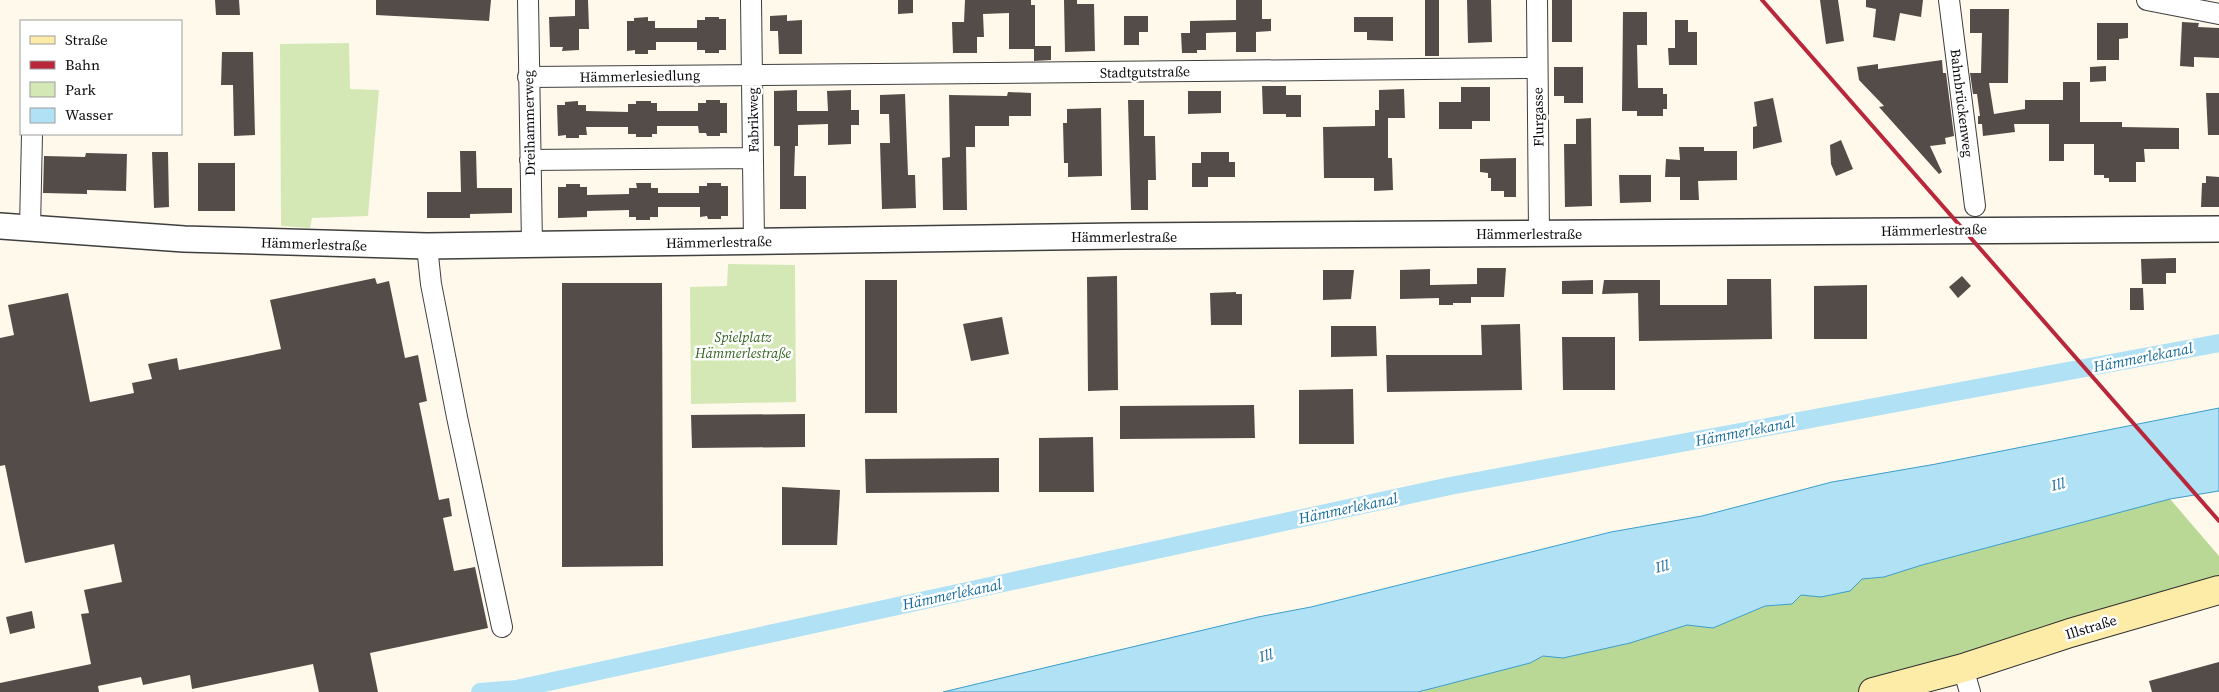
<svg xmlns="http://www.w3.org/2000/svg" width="2219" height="692" viewBox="0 0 2219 692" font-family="'Source Serif 4',serif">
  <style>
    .green { fill: #d4e8b6 }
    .forest { fill: #b9d896 }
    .water { fill: #b1e1f5; stroke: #3a9dca }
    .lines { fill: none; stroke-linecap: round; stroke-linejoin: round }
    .canal { stroke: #b1e1f5; stroke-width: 18 }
    .building { fill: #544c49 }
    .minor-casing { stroke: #3f3f3f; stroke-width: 22 }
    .tertiary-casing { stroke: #3f3f3f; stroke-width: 28 }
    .secondary-casing { stroke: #2e2e2e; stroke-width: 30 }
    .minor { stroke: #fff; stroke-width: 20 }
    .tertiary { stroke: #fff; stroke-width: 25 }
    .secondary { stroke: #fdeca8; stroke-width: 28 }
    .rail { stroke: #b9273b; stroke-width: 4 }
    .labels { text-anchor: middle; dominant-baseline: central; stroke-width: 5; stroke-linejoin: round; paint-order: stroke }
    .street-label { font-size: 14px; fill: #0c0c0c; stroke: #fff }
    .park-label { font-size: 14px; font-style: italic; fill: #32621e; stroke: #fff }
    .water-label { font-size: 15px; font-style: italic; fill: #186d9b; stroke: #fff }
  </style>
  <rect width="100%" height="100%" fill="#fff9eb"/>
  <!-- green -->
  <path class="green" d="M349,43L350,89L379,90L368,216L312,218L310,228L281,226L280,44Z
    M728,264L795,265L796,402L691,404L690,287L727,286Z"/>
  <!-- forest -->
  <path class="forest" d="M2170,499L2219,556V590L1873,692H1418L1530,663L1543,656L1563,658L1630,643L1687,625L1713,628L1765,606L1792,604L1801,595L1821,597L1862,579L1884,577L1922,565Z"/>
  <!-- water -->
  <path class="water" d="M2219,408V491L2170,499L1922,565L1884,577L1862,579L1850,591L1821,597L1801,595L1792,604L1765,606L1713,628L1687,625L1630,643L1563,658L1543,656L1530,663L1418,692H943L1258,617L1311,607L1611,532L1702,516L1832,482L1936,464Z"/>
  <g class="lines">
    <!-- canal -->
    <path class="canal" d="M480,692L516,689L1450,486L2219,343"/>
  </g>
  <!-- building -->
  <path class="building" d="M215,0H239L240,15H216Z
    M376,0H491L489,21L376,15Z
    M575,0H588L589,29H579V50L562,51L563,47H550L549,17L575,16Z
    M898,0H913V13L898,14Z
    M965,0H1031V5H1035V46H1051V60L1034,61V49H1009V13L983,14L984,37H977V53H953L952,22H964Z
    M1064,0H1077V4H1094L1095,51L1065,52Z
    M1236,0H1262V19H1271V31L1256,32V52H1236V32L1206,33V50H1197V53H1182L1181,33H1190V21L1236,20Z
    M1425,0H1439V56H1425Z
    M1467,0H1491L1492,42L1468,43Z
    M1552,0H1572V42H1552Z
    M1820,0H1838L1844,41L1826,44Z
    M1866,0H1923L1921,17L1900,13L1895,41L1873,37L1876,9L1866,7Z
    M1970,9H2009L2008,83H1989L1994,114L2025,109V100H2063V82H2080V122H2122V127L2179,128V149H2144L2145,162H2136V182H2109V178H2104V175H2094V144H2064V161H2049V124H2014L2015,132L1983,136L1982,124H1978V116H1980L1977,94H1973L1970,73H1981L1982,33H1970Z
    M1623,12H1647V45H1637L1638,88H1663V94H1667V109H1663V116H1637V111H1622Z
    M787,15V21L802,20V54H779L778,31H770V16Z
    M1124,16H1148V32H1139V45H1124Z
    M648,17V21H655V28H697V20H705V17H719V19H726V50H719V53H705V50H697V42H656V50H648V54H635V50L627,51V21H634V18Z
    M1354,17H1393V41L1367,40V32H1354Z
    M1675,20H1688V32H1697V65H1669L1668,48H1675Z
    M2182,22L2199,23L2198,27L2219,28V58L2194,57V67L2180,66Z
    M2097,23H2128V38L2119,39V60H2097Z
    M222,52H253L255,135L234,136L233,85H221Z
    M1942,60L1943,73H1946L1954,136L1945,138L1946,144L1930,146L1942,172L1939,174L1879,107L1884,106L1859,80L1857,67L1878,64V69Z
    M2106,66V81L2090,82V67Z
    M1554,67H1583V103H1564V96H1554Z
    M1262,86H1286V95H1301V117H1286V114H1263Z
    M1461,87H1490V121H1472V129H1439V102H1461Z
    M1404,89L1405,118H1388V158H1392L1393,190L1374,191V178H1324L1323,127L1375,126V110H1379V90Z
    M797,90V111H828L827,91L851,90V110H859V125H851V144L828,145V124L798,125V146H795L794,176H806V209H780V146H774V91Z
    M1188,91H1221V113L1188,114Z
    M1008,92L1031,93V116H1009V126H975V147H966L967,210H943L942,158L950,157L949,95L1007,96Z
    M2206,93H2219V135H2208Z
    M905,94L908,175H915L916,208L882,209L880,143H890L889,114H880V95Z
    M1773,98L1782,142L1753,149V127L1757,126L1754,102Z
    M706,100H720V103H727V133H720V136H707L706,133H699L698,126H657V134H652V137H636V134H628V127H586L587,135H579V138H566V135L558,136L557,105H565V102L578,101V105H586V111L628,112V104H636V101H651V103H657V111H698V103H706Z
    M1128,100H1144V136H1155L1156,180H1148V210H1131Z
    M1101,108L1102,176L1068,177V163H1064L1063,123H1067V109Z
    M1591,118L1592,206L1565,207L1564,144H1576V119Z
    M1841,140L1853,169L1836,176L1831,164L1830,145Z
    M1679,147H1704V151H1737V180L1698,181L1699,200H1680V177H1665L1666,159L1680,160Z
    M460,151H476L477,188H512V213L470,214V218H427V192H461Z
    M152,152H168L169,207L154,208Z
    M1201,152H1229V162H1235V177H1208V187H1192V163H1201Z
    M86,153L127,154L126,191L87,190V194L43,193L44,156L85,157Z
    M1516,158V197H1504V191H1491V178H1488V173L1480,172V159Z
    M198,163H235V211H198Z
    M1619,175H1651V202L1620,203Z
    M2206,176L2219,177V207H2201L2202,183H2206Z
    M636,183H651V188H658V193H699V186H707V183H721V186H728V216H721V219H708L707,216L700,217V207H658V217H650V220H636V217H629V210L587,211V217L558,218V187H566V184H580V187H587V195L629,194V188H637Z
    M2176,258V273H2166V284H2142L2141,259Z
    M1477,268H1506L1504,297H1471V303H1453V305H1439V298L1400,299V270L1430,269V285L1477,284Z
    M1323,270H1354L1351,299L1323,300Z
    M1117,276L1118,390L1088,391L1087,277Z
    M1962,276L1971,286L1958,298L1949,287Z
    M375,278L377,284L389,281L405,358L418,355L427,401L419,403L439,500L449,498L452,516L443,518L454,571L475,567L488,628L370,653L378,692H319L313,664L192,689L190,675L143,685L141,677L98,686L99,692H0V683L91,664L81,614L89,613L84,590L122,582L114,544L25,563L5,465L0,466V338L14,335L8,305L68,293L90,402L134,393L132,383L152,379L148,364L177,358L179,370L281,349L270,300Z
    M1727,279H1771L1772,339L1639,341L1638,293L1602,294L1604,280H1660V305H1727Z
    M865,280H897V413H865Z
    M1593,280V294H1562V281Z
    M562,283H662L663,566L562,567Z
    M1867,285V339H1814V286Z
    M2130,288H2143L2144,310H2130Z
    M1236,292V294H1242V325H1211L1210,293Z
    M1002,317L1009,354L971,361L963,324Z
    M1520,324L1522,390L1387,392L1386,355H1482L1481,325Z
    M1331,326H1376L1377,356L1331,357Z
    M1562,337H1615V390H1563Z
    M1353,389L1354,444H1299V390Z
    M1254,405L1255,438L1120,439V406Z
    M805,414V447L692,448L691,415Z
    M1093,437L1094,492H1039V438Z
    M999,458V492L866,493L865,459Z
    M782,487L840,490L837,545H782Z
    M32,611L35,628L10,634L6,617Z
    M2219,662V692H2152L2149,681Z"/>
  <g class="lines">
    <defs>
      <path id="minor" d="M528,0L532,245
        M751,0L754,241
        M1537,0L1539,234
        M1949,0L1975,206
        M2147,0L2219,14
        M528,77L1537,68
        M530,160L753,158
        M30,228L32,134
        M427,246L431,284L457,417L502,627
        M1963,668L1970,692"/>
      <path id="tertiary" d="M0,226L184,239L427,246L1122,236L2219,229"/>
      <path id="secondary" d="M1873,692L1963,668L2070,633L2219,590"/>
    </defs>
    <!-- minor casing -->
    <use href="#minor" class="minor-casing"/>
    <!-- tertiary casing -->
    <use href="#tertiary" class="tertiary-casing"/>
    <!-- secondary casing -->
    <use href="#secondary" class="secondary-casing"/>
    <!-- minor -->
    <use href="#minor" class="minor"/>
    <!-- tertiary -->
    <use href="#tertiary" class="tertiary"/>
    <!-- secondary -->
    <use href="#secondary" class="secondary"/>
    <!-- rail -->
    <path class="rail" d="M1762,0L2219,521"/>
  </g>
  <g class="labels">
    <!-- street labels -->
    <g class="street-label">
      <text transform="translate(1145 72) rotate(-1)">Stadtgutstraße</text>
      <text transform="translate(640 76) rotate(-1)">Hämmerlesiedlung</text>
      <text transform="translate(1962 103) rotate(83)">Bahnbrückenweg</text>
      <text transform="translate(1538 117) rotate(-91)">Flurgasse</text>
      <text transform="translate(753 120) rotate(-91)">Fabrikweg</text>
      <text transform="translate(529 123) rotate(-91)">Dreihammerweg</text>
      <text transform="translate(1934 230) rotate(-1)">Hämmerlestraße</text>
      <text x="1529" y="234">Hämmerlestraße</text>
      <text x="1124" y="237">Hämmerlestraße</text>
      <text transform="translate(719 242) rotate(-1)">Hämmerlestraße</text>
      <text transform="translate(314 244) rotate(2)">Hämmerlestraße</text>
      <text transform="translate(2091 627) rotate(-17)">Illstraße</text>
    </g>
    <!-- park labels -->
    <g class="park-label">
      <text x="743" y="337">Spielplatz<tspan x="743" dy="16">Hämmerlestraße</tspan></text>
    </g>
    <!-- water labels -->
    <g class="water-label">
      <text transform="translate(2143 357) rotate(-11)">Hämmerlekanal</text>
      <text transform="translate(1745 431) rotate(-11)">Hämmerlekanal</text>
      <text transform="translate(2058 484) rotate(-12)">Ill</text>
      <text transform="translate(1348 508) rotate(-12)">Hämmerlekanal</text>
      <text transform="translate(1662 566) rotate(-12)">Ill</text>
      <text transform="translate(952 594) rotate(-12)">Hämmerlekanal</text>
      <text transform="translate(1266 655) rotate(-13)">Ill</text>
    </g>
  </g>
  <!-- legend -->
  <rect x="20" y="20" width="162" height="115" fill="#ffffff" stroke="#9e9e9e"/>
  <rect x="30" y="36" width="25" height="8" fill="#fdeca8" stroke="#9e9e9e"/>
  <text x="65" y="45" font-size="15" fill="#0c0c0c">Straße</text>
  <rect x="30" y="61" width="25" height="8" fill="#b9273b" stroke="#9e9e9e"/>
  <text x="65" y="70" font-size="15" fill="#0c0c0c">Bahn</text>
  <rect x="30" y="82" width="25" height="15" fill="#d4e8b6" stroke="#9e9e9e"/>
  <text x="65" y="95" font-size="15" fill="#0c0c0c">Park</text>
  <rect x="30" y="108" width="25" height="15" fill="#b1e1f5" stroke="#9e9e9e"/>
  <text x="65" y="120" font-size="15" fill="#0c0c0c">Wasser</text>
</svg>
